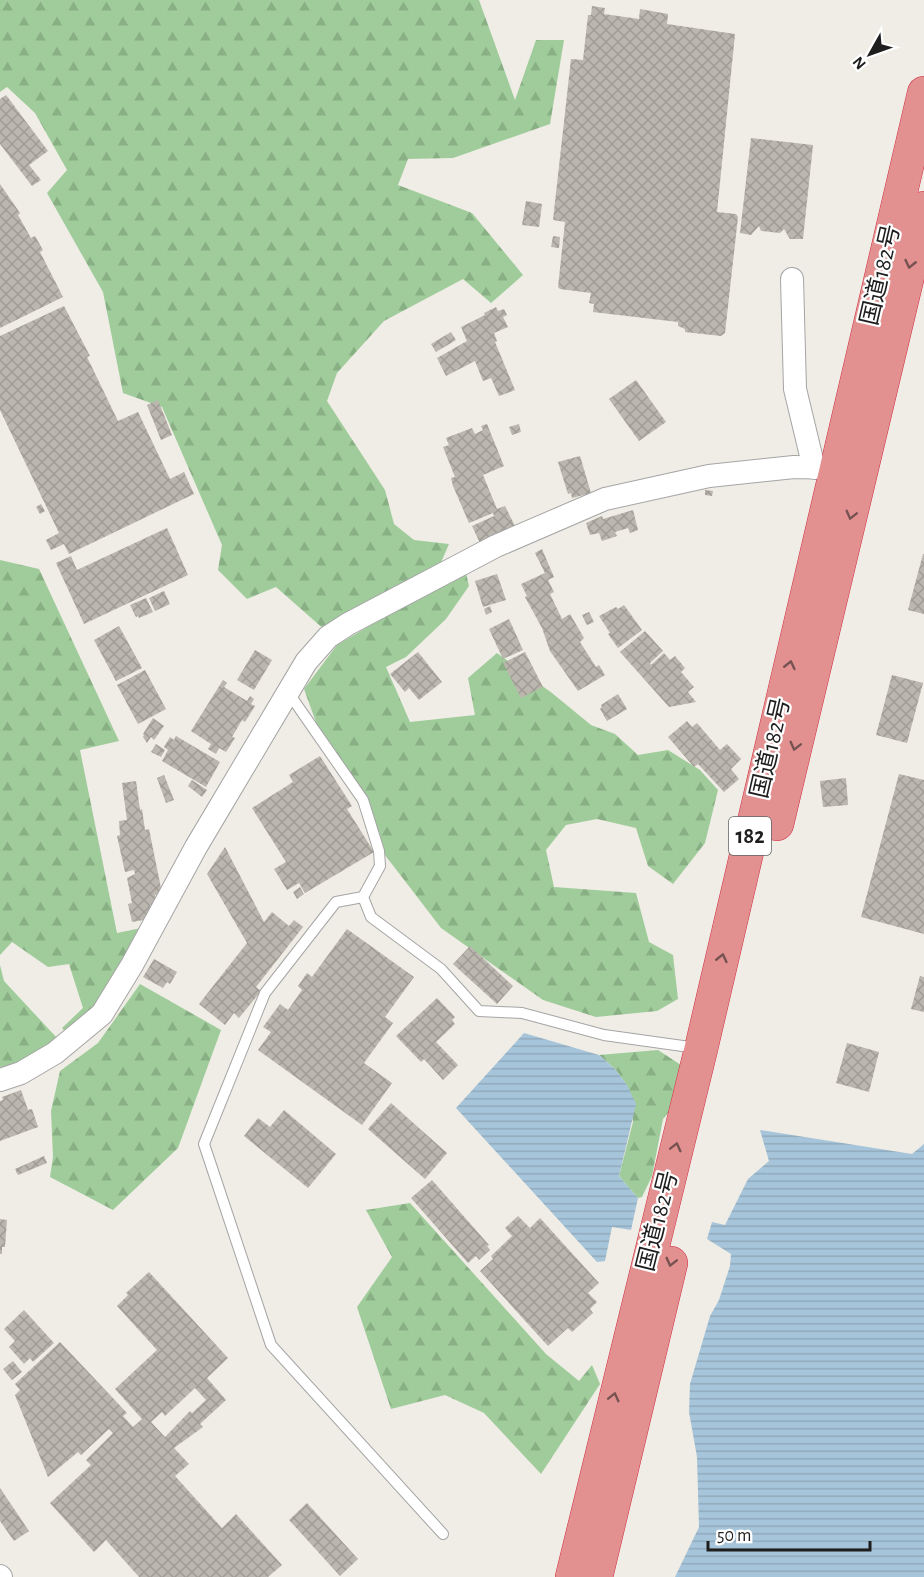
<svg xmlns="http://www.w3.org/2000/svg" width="924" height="1577" viewBox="0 0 924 1577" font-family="'Alegreya Sans','Noto Sans JP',sans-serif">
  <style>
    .forest { fill: url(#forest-firs) }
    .water { fill: url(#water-rules) }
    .building { fill: url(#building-cross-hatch); fill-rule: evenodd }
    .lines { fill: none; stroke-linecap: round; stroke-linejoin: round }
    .lane-casing { stroke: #a5a5a5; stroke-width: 12 }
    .street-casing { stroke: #a5a5a5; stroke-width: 24 }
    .highway-casing { stroke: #d12d45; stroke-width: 34 }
    .lane { stroke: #fff; stroke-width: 10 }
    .street { stroke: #fff; stroke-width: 22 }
    .highway { stroke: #e29190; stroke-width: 33 }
    .oneway { stroke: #765251 }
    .labels { text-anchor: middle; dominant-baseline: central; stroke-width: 4.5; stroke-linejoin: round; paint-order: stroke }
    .shield { fill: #fff; stroke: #626262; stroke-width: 1.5 }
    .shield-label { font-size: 22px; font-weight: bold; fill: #1e1e1e }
    .street-label { font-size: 24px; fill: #1e1e1e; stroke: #fff }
  </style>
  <defs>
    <pattern id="forest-firs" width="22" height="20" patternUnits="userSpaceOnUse" patternTransform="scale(1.5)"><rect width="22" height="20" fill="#a0cc9b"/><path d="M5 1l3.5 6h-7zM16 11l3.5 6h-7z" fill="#89af85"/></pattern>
    <pattern id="water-rules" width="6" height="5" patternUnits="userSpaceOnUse" patternTransform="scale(1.5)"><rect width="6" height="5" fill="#a7c5da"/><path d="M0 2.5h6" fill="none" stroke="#8fa9bb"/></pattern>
    <pattern id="building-cross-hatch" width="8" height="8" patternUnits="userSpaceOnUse" patternTransform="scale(1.5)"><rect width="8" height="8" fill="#bbb6ae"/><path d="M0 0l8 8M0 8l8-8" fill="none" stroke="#a09c95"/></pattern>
  </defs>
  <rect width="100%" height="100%" fill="#efede5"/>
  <!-- forest -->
  <path class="forest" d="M0,0H479L515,100L536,40H564L550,124L453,158L408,159L398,185L472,213L523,275L491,303L463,279L384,321L337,373L327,401L385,490L394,524L414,540L449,544L439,567L326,631L276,587L247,599L218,570L222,545L162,407L123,393L103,292L47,193L67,170L35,113L7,87L0,92Z
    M0,560L39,569L119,741L80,750L117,933L146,927L87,1021L68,1035L62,1028L83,1008L69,964L48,967L12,942L0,955Z
    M465,569L469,586L446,619L406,657L386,667L410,722L475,715L468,678L497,653L552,693L591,725L615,734L638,755L668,750L700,770L718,790L705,843L673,884L648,866L636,828L597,819L566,825L546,850L554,887L636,893L649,942L673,955L678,999L657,1011L596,1017L543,1000L441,928L385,855L368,800L317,725L304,689L337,645Z
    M0,965L4,981L57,1038L23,1064L0,1067Z
    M140,984L221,1030L178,1148L113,1210L50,1177L53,1157L51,1111L60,1071L98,1043Z
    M658,1050L681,1065L672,1108L663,1119L652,1176L642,1197L638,1198L619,1176L633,1122L627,1085L615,1069L599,1055Z
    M410,1203L546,1354L579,1381L592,1365L600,1384L541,1474L484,1413L445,1395L391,1409L357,1307L392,1257L366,1210Z"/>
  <!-- water -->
  <path class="water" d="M524,1033L599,1055L615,1069L627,1085L636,1104L619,1176L638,1198L631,1230L612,1227L605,1261L597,1262L456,1108Z
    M760,1130L912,1154L924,1144V1577H675L699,1527L697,1457L689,1412L690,1384L710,1316L719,1300L730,1266L731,1254L707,1239L712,1222L725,1225L748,1179L769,1161Z"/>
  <!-- building -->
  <path class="building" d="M592,6L605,8L604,14L639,19L640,9L668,14L667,24L735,34L717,212L736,214L738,217L725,333L721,336L685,332V329L678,326V322L593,312L594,304L589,303L591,293L560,289L558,287L565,222L553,220L571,59L583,60L588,15H591Z
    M6,95L48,151L29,165L41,180L32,186L0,144V99Z
    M751,138L813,145L803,239H790L784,229L780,233L761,231L759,226L751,235L740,233Z
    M0,184L20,213L18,215L31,238L35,236L43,250L40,252L63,297L0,328Z
    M526,201L542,204L539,227L522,225Z
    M553,236L560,237L559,248L551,247Z
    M64,306L90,356L87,357L118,421L138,412L170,479L184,472L194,494L69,554L64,544L51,550L46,540L59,533L0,410V336Z
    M496,307L498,311L504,309L507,315L503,317L508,327L494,333L497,341L495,342L515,390L499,396L491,378L483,381L475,361L446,376L437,358L467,341L461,327L485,315L484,313Z
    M451,332L456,340L436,352L431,344Z
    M636,380L666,422L639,441L609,399Z
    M158,400L172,435L161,440L147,405Z
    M487,424L504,466L483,475L497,509L505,506L515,526L480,543L472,526L494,516L493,513L469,523L453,486L451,478L455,477L443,447L449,445L446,438L472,428L475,434L483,430L481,426Z
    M519,424L521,432L512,435L509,427Z
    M580,456L591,493L572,498L571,493L568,494L558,462Z
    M705,490L713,491L712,496L705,495Z
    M41,504L45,511L40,514L36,507Z
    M633,510L638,530L630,533L628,528L615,532L617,536L602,541L599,533L590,535L586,523L602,516L603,519Z
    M167,528L188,575L84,624L56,563L71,556L77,570Z
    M542,549L554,577L548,580L554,592L550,594L562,619L570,614L584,638L580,642L596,667L599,665L605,675L578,691L550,651L542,628L525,597L527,596L521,584L545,573L535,553Z
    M923,554H924V614L908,610Z
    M497,574L506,600L483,607L475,581Z
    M164,591L170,604L155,611L149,598Z
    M146,598L153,612L139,618L138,616L136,617L130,605Z
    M624,605L642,630L618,648L608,634L610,633L599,616L616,607L618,609Z
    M490,606L492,612L486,615L484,609Z
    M589,612L594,622L587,625L582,615Z
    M509,619L523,650L503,659L489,629Z
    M119,626L142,668L116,681L94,640Z
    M645,631L663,651L650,663L651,665L664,653L670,660L675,656L685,668L681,672L694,687L688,692L696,702L669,707L620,652Z
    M255,650L272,660L254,690L237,680Z
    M418,652L442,682L419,700L409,688L405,692L390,674Z
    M525,652L543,687L521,698L503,663Z
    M145,670L166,709L138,724L117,685Z
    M892,675L923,683L907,743L876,735Z
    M223,680L227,683L224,687L247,701L250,696L254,699L251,704L255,706L245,722L242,720L232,737L235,738L226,752L219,748L216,754L208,749L211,744L191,731Z
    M618,694L627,709L607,721L600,709L602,707L601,705Z
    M153,718L164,726L154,740L151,737L147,743L143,737L144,735L143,734Z
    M687,721L692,727L697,723L720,750L727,744L741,759L731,769L739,779L724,792L698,764L694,767L668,737Z
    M176,736L220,762L206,787L162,761L168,750L164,747L170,737L174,740Z
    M156,744L165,750L161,757L151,752Z
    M320,756L352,806L347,809L374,852L305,893L299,883L287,890L274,869L286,862L252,808L293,782L289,775Z
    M899,774L924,780V934L861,917Z
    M164,775L174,800L166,803L157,778Z
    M846,778L848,805L823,807L820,781Z
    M192,780L207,790L202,797L188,786Z
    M136,781L140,810L142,809L145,830L149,829L162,893L155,895L157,904L150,905L152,914L149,919L132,922L128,904L132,903L127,878L135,874L134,870L125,872L117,836L120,835L119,821L127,820L122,783Z
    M225,847L264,922L272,912L289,926L294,920L303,927L256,987L261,991L239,1018L234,1013L225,1025L199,1004L247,943L207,874Z
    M300,887L304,894L297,899L293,892Z
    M347,929L414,977L385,1017L393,1023L364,1063L392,1083L362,1125L258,1050L271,1032L263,1027L280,1004L288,1010L302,990L298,986L307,973L312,977Z
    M470,946L513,986L497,1004L453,964Z
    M154,959L177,972L170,984L167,982L163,988L143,977Z
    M920,976L924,977V1012L911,1009Z
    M437,998L455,1017L452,1020L455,1024L436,1042L458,1065L443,1080L424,1059L421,1062L396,1036Z
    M847,1043L879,1052L869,1092L836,1083Z
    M21,1090L28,1110L32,1109L38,1127L0,1141V1101L3,1100L2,1097Z
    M391,1103L447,1153L425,1179L368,1129Z
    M284,1110L336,1154L308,1188L244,1136L258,1118L270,1127Z
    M44,1156L47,1163L18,1175L15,1169Z
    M432,1180L489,1245L487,1246L490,1250L479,1260L476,1256L468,1263L411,1198Z
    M518,1216L530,1228L540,1218L599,1283L588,1293L597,1302L590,1309L593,1313L572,1332L568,1328L548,1346L480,1271L493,1259L491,1256L512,1236L505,1228Z
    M0,1219L7,1220L5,1247H2V1254H0Z
    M149,1272L228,1358L207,1378L226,1400L200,1424L203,1427L174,1448L189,1464L175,1476L222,1528L236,1514L282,1565L268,1577H139L106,1540L94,1552L50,1503L91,1465L86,1460L113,1433L109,1429L81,1455L78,1452L48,1477L15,1395L20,1390L15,1384L60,1342L127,1413L123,1416L133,1427L142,1419L115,1389L157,1350L117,1306L128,1295L126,1293ZM195,1388L206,1400L192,1413L190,1411L165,1437L151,1422L162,1412L165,1416Z
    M24,1310L54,1343L33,1362L30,1358L24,1364L9,1347L15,1341L4,1329Z
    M13,1361L22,1372L12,1380L3,1369Z
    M0,1488L29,1531L14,1541L0,1521Z
    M307,1503L358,1559L340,1576L289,1520Z"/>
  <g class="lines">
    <defs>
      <path id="lane" d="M288,692L363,800L379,851L380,866L363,897L371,917L441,969L479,1011L522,1013L604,1035L697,1048
        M363,897L336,902L265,993L204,1144L271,1345L443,1534"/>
      <path id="street" d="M792,279L795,389L814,468
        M0,1080L21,1073L55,1053L102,1014L132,965L196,847L306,662L328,637L348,624L496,546L605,499L709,476L794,467L836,468L849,470
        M0,1576L1,1577"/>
      <path id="highway" d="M777,824L924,208
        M572,1577L701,1049L924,93
        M596,1577L671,1263"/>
    </defs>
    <!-- lane casing -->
    <use href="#lane" class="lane-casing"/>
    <!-- street casing -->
    <use href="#street" class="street-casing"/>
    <!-- highway casing -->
    <use href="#highway" class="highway-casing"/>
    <!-- lane -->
    <use href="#lane" class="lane"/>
    <!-- street -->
    <use href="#street" class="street"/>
    <!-- highway -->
    <use href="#highway" class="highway"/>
  </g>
  <!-- one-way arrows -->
  <defs><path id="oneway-chevron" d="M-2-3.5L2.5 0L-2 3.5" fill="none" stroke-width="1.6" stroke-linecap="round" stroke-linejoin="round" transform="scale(1.5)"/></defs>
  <g class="oneway">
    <use href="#oneway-chevron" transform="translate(910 264) rotate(103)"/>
    <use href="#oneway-chevron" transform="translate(851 515) rotate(104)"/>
    <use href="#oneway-chevron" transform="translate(790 665) rotate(-77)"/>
    <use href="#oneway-chevron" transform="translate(795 746) rotate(104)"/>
    <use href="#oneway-chevron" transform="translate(722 958) rotate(-77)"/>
    <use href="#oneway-chevron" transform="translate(676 1147) rotate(-76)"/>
    <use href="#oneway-chevron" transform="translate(671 1262) rotate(104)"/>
    <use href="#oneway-chevron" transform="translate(614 1397) rotate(-76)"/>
  </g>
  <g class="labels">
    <!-- shield labels -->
    <rect class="shield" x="729" y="817" width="42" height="38" rx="4.5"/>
    <g class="shield-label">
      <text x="750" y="836">182</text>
    </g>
    <!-- street labels -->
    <g class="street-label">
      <text transform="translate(881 275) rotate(-77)">国道182号</text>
      <text transform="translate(771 748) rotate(-77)">国道182号</text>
      <text transform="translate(658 1221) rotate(-76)">国道182号</text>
    </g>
  </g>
  <!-- north arrow -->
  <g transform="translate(870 54) rotate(230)" stroke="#ffffff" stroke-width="4.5" paint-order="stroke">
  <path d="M0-4.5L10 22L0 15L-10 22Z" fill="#1e1e1e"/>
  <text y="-9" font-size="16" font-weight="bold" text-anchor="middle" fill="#1e1e1e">N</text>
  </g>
  <!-- scale -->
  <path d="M708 1541v9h162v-9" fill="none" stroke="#1e1e1e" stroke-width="3"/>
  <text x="717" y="1541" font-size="18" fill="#1e1e1e" stroke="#ffffff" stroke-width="4.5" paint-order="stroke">50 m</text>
</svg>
